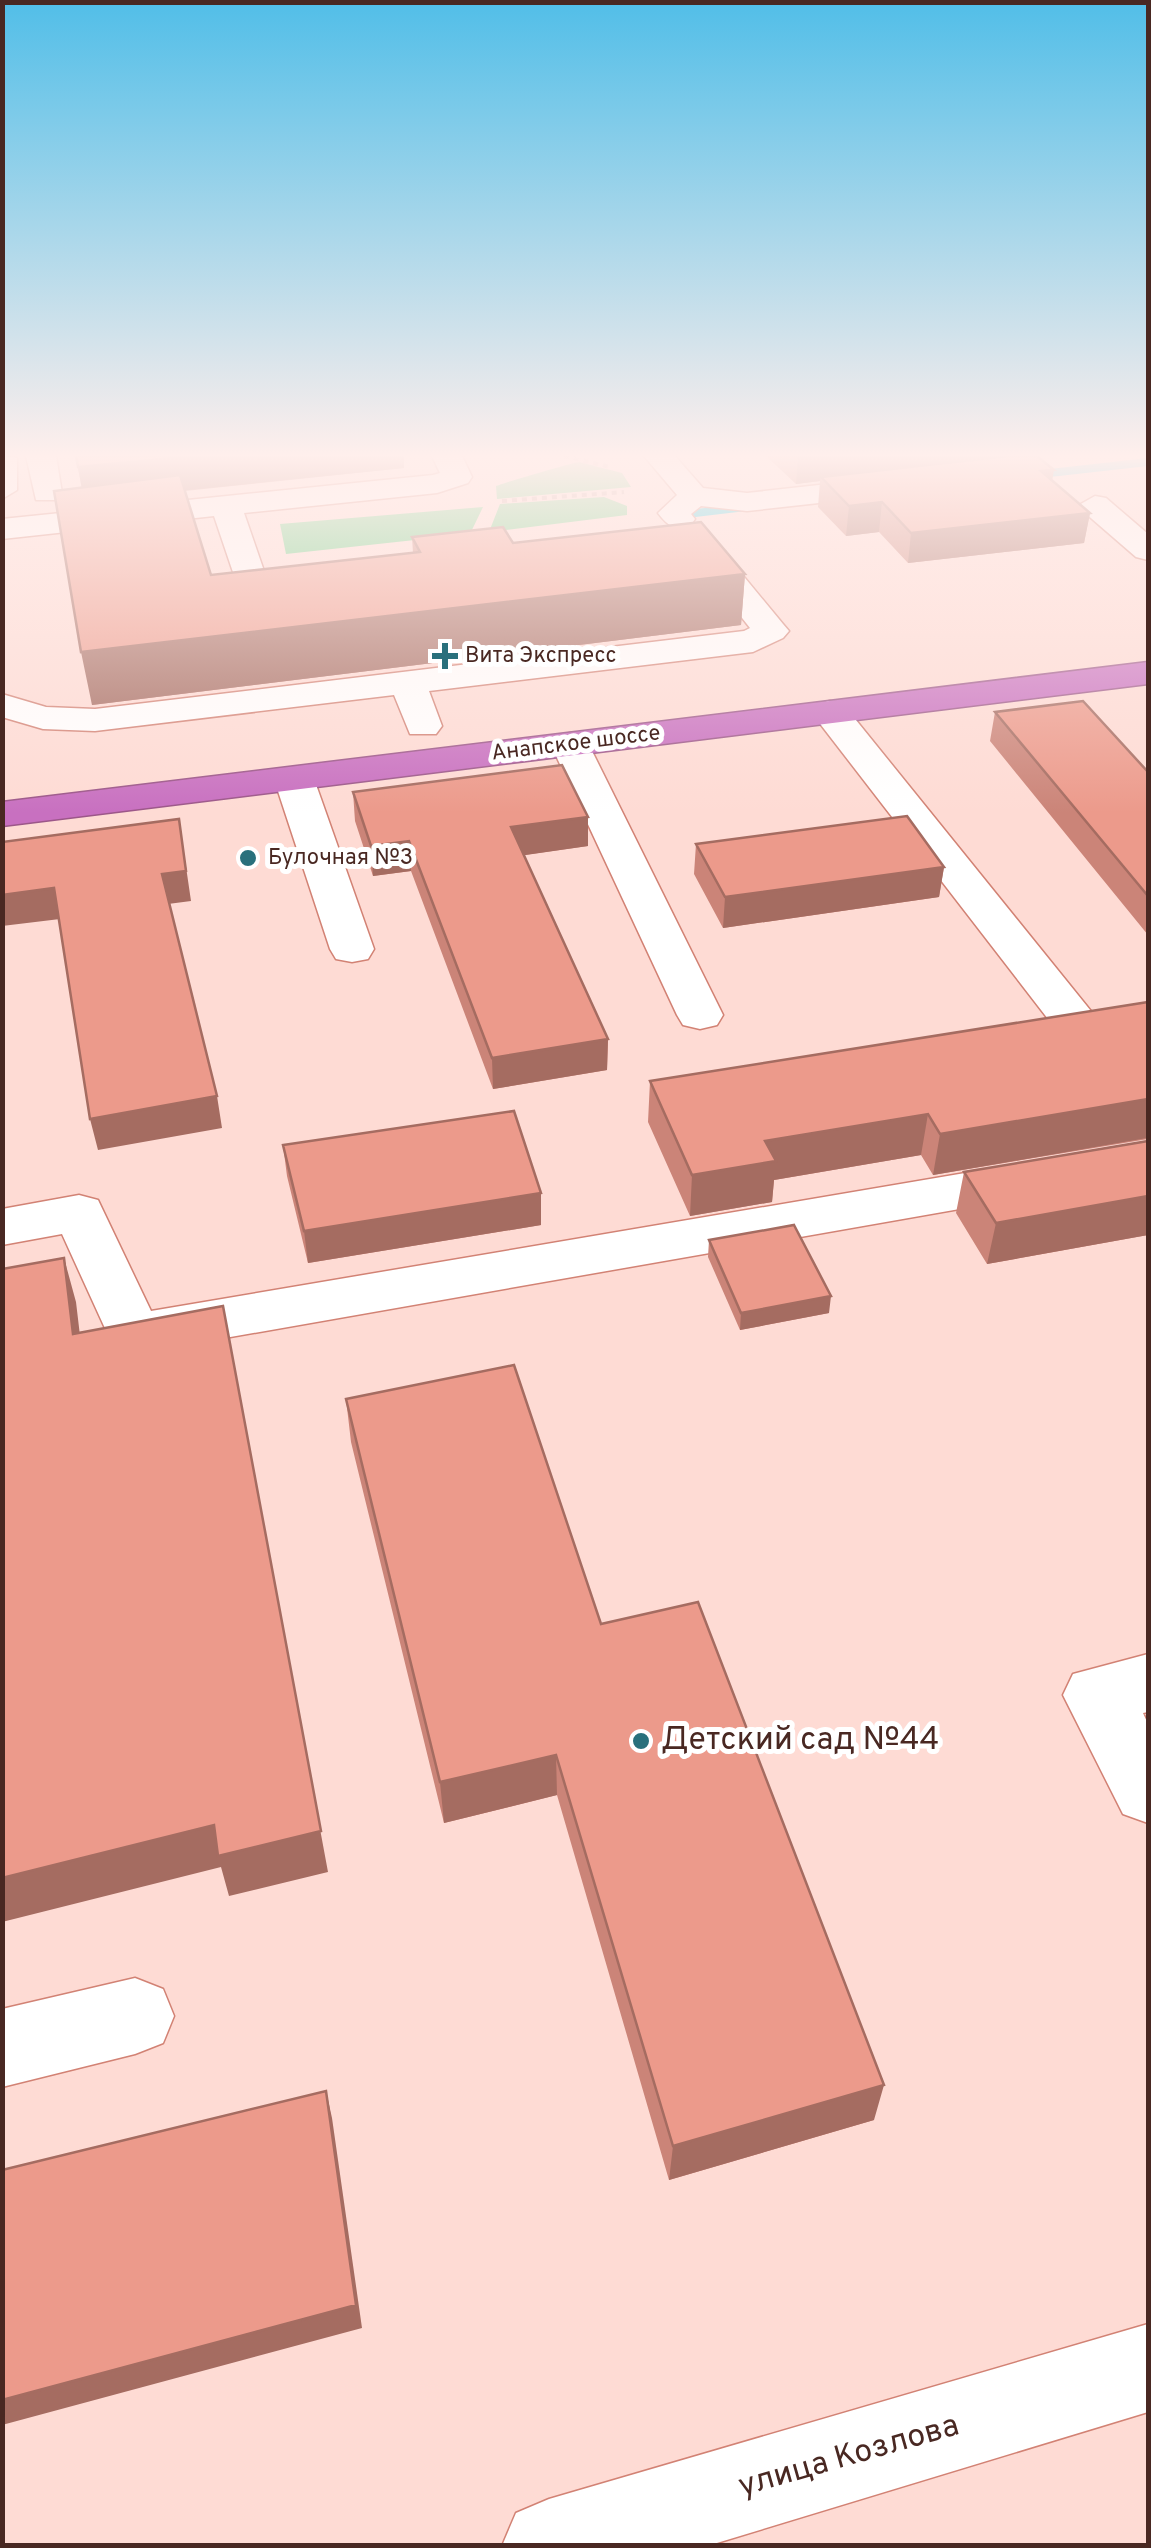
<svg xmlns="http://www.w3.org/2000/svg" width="1151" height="2548" viewBox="0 0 1151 2548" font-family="Overpass,sans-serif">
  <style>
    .green { fill: #5bcf7d }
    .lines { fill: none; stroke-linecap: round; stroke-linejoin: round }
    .stream { fill: #0ecee8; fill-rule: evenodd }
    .minor-casing { stroke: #d28274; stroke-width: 3 }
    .highway-casing { stroke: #9c5789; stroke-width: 3 }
    .path { stroke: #c7a59e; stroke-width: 4; stroke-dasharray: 5 5; stroke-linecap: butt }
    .minor { fill: #fff; fill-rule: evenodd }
    .highway { fill: #c870c0; fill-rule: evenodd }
    .wall { fill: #cb8478 }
    .shaded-wall { fill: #a56c61 }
    .building { fill: #ec9a8b; stroke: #a56c61; stroke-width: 2.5 }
    .poi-dot { fill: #29707c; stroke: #fff; stroke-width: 4 }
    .labels { text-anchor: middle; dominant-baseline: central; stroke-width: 10; stroke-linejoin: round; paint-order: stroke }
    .far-poi-label { font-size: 22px; fill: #492822; stroke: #fff; text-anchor: start }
    .far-street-label { font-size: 22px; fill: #492822; stroke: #fff }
    .near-poi-label { font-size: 32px; fill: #492822; stroke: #fff; text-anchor: start }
    .near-street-label { font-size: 32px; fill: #492822; stroke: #fff }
  </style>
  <rect width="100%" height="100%" fill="#fedbd4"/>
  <!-- green -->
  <path class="green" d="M579,462L622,473L631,487L497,499L496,486C503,483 572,463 579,462Z
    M604,497L627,506V515L489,532L500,504Z
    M483,507L470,534L286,554L280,524Z"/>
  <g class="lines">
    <!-- stream -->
    <path class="stream" d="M1148,458V466L1023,480L1017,476L1023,472Z
      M758,502L764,506L763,509L687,518L681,514L687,510Z"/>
    <defs>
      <path id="minor" d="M2,456L17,458V490L2,499Z
        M26,456H56L62,493L58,500H36Z
        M432,456H462L472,477L468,483L437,493L244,513L264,571H327L332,578L327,585C297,593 266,596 237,584L214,516L2,539V519L433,475L440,473Z
        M644,456H675L703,488L747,493L1010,464L1004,456H1038L1043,463L1030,478L1019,481L747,511L701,506L691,514L695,519L690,526C674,530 668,526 658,513L677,495Z
        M1095,496L1106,498L1148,534V560L1136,557L1084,512L1079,505Z
        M696,529L707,532L783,624L789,631L783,638L753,652L429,691L442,726L436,734H410L394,695L95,731L43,729L2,717V694L46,707L95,709L744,631L750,628L680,539Z
        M830,701L843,704L1099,1021L1106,1031L1099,1041L1082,1045L1065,1041L811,712L817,704Z
        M570,733L584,737L589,745L723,1015L717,1025L700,1029L683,1025L677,1015L551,745L556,737Z
        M294,767L308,771L314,779L374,949L368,959L352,962L336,959L330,949L274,779L280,771Z
        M1148,1142V1176L134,1354L114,1348L62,1234L2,1245V1209L79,1195L98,1200L151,1311Z
        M1148,1654V1712L1143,1713L1148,1724V1823L1123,1814L1063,1695L1073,1674Z
        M135,1978L163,1989L174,2016L163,2043L135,2054L2,2087V2009Z
        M1148,2324V2412L707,2546H502L516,2513L549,2499Z"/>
      <path id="highway" d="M1148,662V684L2,826V802Z"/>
    </defs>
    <!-- minor casing -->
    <use href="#minor" class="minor-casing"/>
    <!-- highway casing -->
    <use href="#highway" class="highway-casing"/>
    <!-- path -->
    <path class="path" d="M564,456L610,467
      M502,501L624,492"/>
    <!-- minor -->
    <use href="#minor" class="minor"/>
    <!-- highway -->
    <use href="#highway" class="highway"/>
  </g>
  <!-- wall -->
  <path class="wall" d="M75,456H404V468L185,491L211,575L413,553L412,537L513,543L745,574L741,625L92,705L82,487Z
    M766,456H1003L1052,481L1090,513L1084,543L908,563L879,532L846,536L818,507L820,481L796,484Z
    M995,712L1148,772V935L990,741Z
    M353,792L588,817V846L524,855L608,1039L607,1070L493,1089L411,871L373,876L355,821Z
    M696,844L944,867L939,897L723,928L694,874Z
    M1148,1002V1139L933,1175L921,1155L774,1180L772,1202L690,1216L648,1122L650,1081Z
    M1148,1141V1235L987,1264L956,1213L964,1172Z
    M283,1145L541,1193V1225L308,1263L287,1176Z
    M709,1240L829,1313L740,1330L708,1257Z
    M346,1399L601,1624L874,2120L669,2180L557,1795L444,1823L351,1442Z"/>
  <!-- shaded-wall -->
  <path class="shaded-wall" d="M173,456H404V468L179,491L85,507L78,467Z
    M798,456H1003L821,477L820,481L796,484Z
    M1054,470L1049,499L1041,471Z
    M882,502L879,532L846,536L849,506Z
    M1090,513L1084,543L908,563L911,533Z
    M745,574L741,625L92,705L81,652Z
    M588,817V846L512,857L511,827Z
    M179,819L191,901L168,904L162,874Z
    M409,841L411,871L373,876L371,846Z
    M944,867L939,897L723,928L725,897Z
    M54,888L60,919L2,926V895Z
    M608,1039L607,1070L493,1089L492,1058Z
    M217,1096L222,1128L98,1150L90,1119Z
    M1148,1099L1147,1138L933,1175L940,1134Z
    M928,1114L921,1155L774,1180L772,1202L690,1216L692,1175L765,1141Z
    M541,1193V1225L308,1263L304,1231Z
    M1148,1196V1235L987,1264L996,1223Z
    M64,1258L76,1302L85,1378L73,1334Z
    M831,1296L829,1313L740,1330L741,1313Z
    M223,1306L328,1872L229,1896L221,1867L2,1922V1878Z
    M556,1755L557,1795L444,1823L440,1782Z
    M884,2085L874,2120L669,2180L673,2146Z
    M326,2091L332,2118L362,2328L2,2425V2400Z"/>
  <!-- building -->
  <path class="building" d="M76,456H173L174,458L78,467Z
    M1008,456H1037L1054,470L1041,471L1090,513L911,533L882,502L849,506L821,477Z
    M180,475L211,575L420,552L412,537L503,527L513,543L701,522L745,574L81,652L54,491Z
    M1083,701L1148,772V896L995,712Z
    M562,765L588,817L511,827L608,1039L492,1058L409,841L371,846L353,792Z
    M907,816L944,867L725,897L696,844Z
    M179,819L186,871L162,874L217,1096L90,1119L54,888L2,895V842Z
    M1148,1002V1099L940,1134L928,1114L765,1141L776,1161L692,1175L650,1081Z
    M514,1111L541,1193L304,1231L283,1145Z
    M1148,1141V1196L996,1223L964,1172Z
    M794,1225L831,1296L741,1313L709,1240Z
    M64,1258L73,1334L223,1306L321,1831L218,1856L214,1825L2,1878V1269Z
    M514,1365L601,1624L698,1602L884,2085L673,2146L556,1755L440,1782L346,1399Z
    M326,2091L356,2305L2,2400V2170Z"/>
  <!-- sky -->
  <linearGradient id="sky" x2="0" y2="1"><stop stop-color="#51bee8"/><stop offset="0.56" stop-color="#ffefec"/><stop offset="1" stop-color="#ffefec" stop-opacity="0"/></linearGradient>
  <rect width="1151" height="813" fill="url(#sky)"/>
  <!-- markers -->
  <g class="poi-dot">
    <path d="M440 641h10v10h10v10h-10v10h-10v-10h-10v-10h10z"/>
    <circle cx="248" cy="858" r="10"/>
    <circle cx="641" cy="1741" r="10"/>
  </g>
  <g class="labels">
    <!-- far-poi labels -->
    <g class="far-poi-label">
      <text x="465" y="656">Вита Экспресс</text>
      <text x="268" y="858">Булочная №3</text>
    </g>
    <!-- far-street labels -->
    <g class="far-street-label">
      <text transform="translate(576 744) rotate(-7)">Анапское шоссе</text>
    </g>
    <!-- near-poi labels -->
    <g class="near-poi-label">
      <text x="661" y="1741">Детский сад №44</text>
    </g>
    <!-- near-street labels -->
    <g class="near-street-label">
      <text transform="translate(849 2457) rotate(-16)">улица Козлова</text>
    </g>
  </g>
  <!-- border -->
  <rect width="1151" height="2548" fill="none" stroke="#492822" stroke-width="10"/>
</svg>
